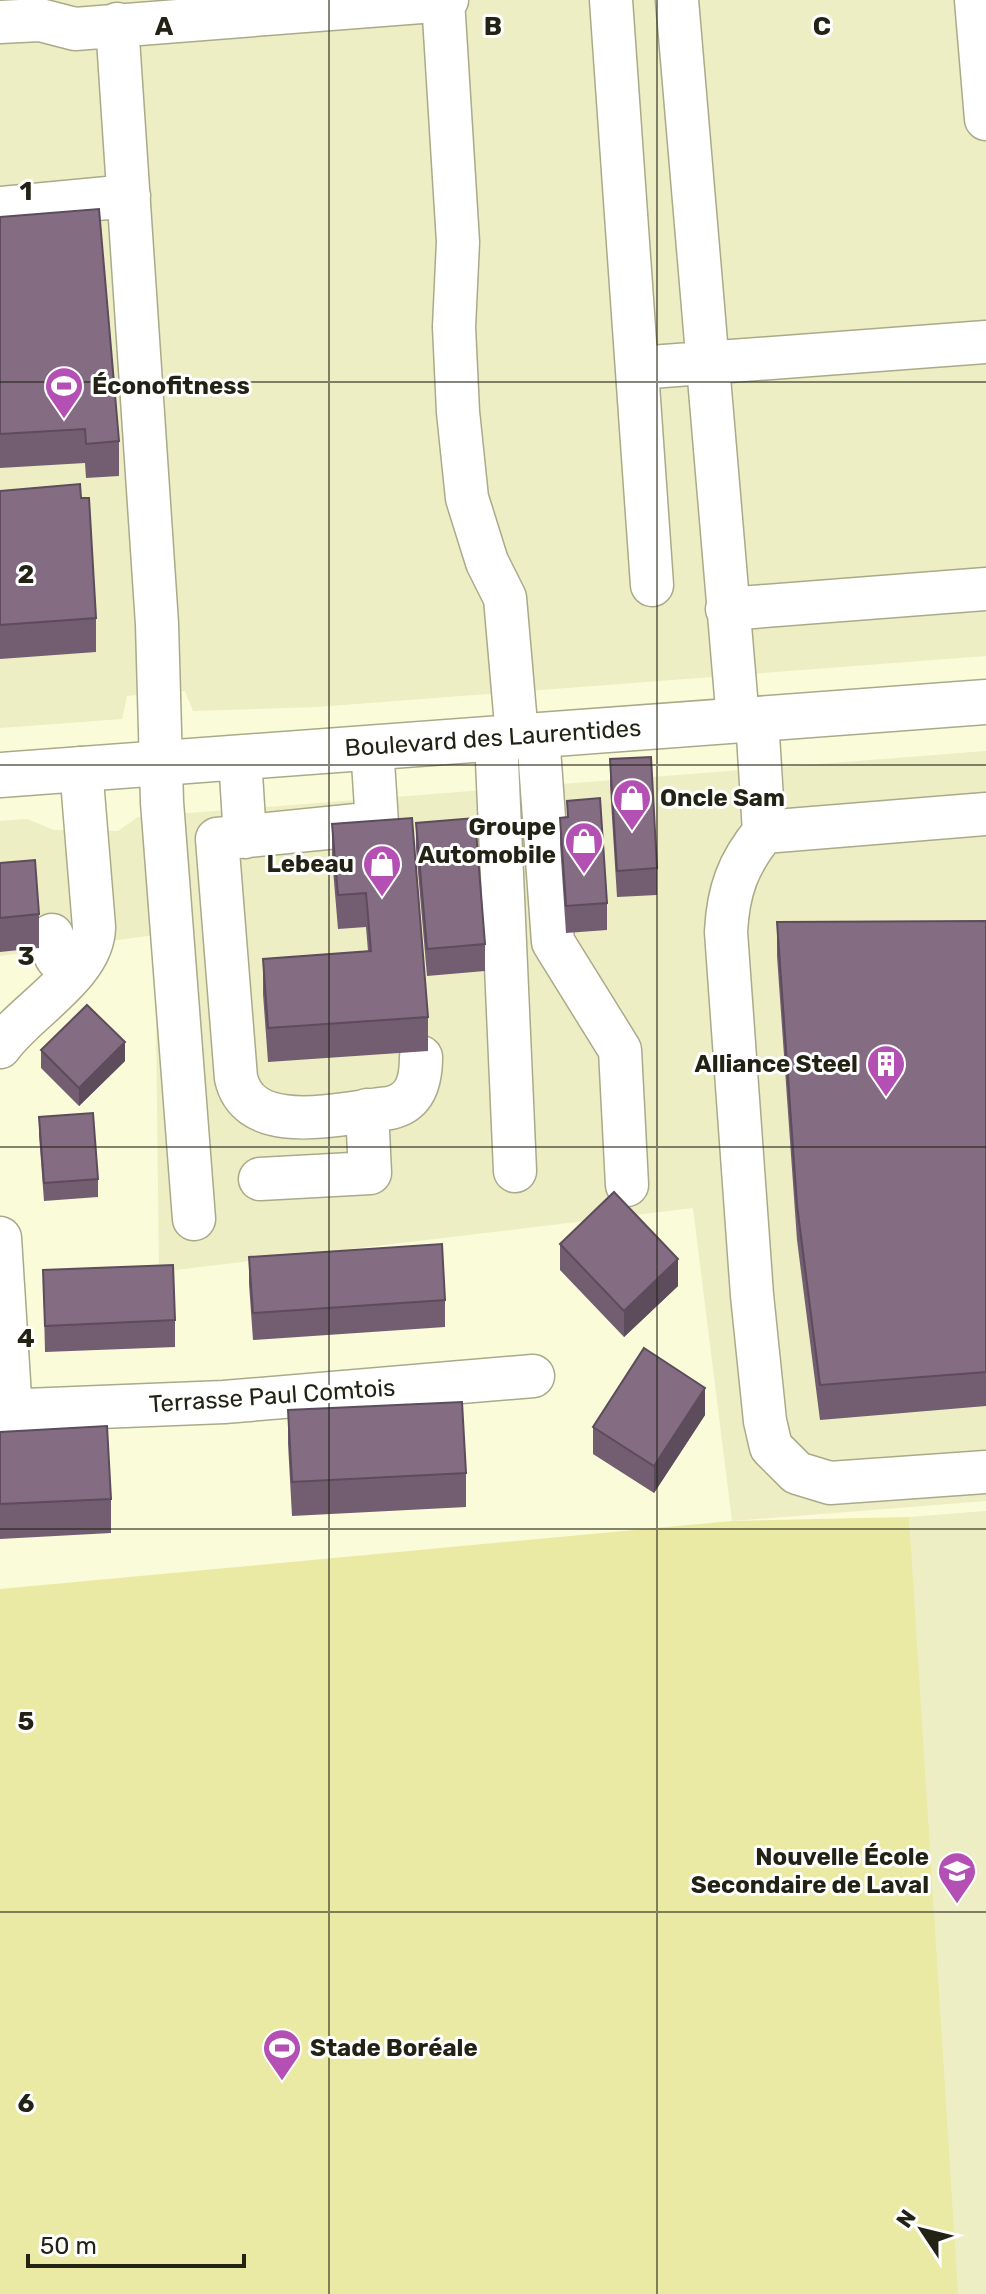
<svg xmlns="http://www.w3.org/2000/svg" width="986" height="2294" viewBox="0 0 986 2294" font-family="Rubik,sans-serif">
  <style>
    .built { fill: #edeec4 }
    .green { fill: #eaeaa4 }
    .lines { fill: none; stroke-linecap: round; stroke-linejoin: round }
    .minor-casing { stroke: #aaaa8a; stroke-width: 45 }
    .major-casing { stroke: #aaaa8a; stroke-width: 47 }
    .minor { stroke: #fff; stroke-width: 42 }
    .major { stroke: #fff; stroke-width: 44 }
    .wall { fill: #725d71 }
    .shaded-wall { fill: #5c4c5c }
    .building { fill: #846c83; stroke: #5c4c5c; stroke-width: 2 }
    .grid { fill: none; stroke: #222215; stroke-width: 2; stroke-opacity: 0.55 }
    .labels { text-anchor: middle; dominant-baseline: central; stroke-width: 6; stroke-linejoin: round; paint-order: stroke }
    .poi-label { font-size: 24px; font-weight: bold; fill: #222215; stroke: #fff; text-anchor: end }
    .street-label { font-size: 24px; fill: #222215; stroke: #fff }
    .grid-label { font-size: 26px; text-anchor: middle; font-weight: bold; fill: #222215; stroke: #fff; stroke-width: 6; stroke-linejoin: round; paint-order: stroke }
  </style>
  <rect width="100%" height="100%" fill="#fafbd8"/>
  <!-- built -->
  <path class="built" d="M0,0H986V656L317,707L193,711L185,691L127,696L122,719L0,728Z
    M986,751V1501L732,1521L693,1208L159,1272L155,935L0,956V821L27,819L54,830L118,831L138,817Z
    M986,1511V2294H946L909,1517Z"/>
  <!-- green -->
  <path class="green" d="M909,1517L958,2294H0V1589L732,1521Z"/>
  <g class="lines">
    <defs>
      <path id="minor" d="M443,0L458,242L454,327L458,412L467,498L487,562L505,598L517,736
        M611,0L652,585
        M677,0L738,720
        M976,0L986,119
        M0,22L40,20L75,29L447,0
        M117,24L157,624L162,802L194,1219
        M0,208L129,196
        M637,368L986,342
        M727,609L986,589
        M757,719L764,832L986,814
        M538,735L553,942L620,1050L627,1185
        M496,738L515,1171
        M372,747L377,823L217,839L236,1078C250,1139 344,1112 390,1108C416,1102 421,1081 421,1057
        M240,758L245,837
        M764,832C738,863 728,891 726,932L752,1295L765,1421L771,1447L797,1473L830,1483L986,1472
        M52,935L56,957L71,974
        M0,1047C25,1011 94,974 94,927L81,768
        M260,1179L370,1173L367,1110
        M0,1238L11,1413
        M0,1411L224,1402L533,1376"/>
      <path id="major" d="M0,775L986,702"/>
    </defs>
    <!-- minor casing -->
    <use href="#minor" class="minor-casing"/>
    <!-- major casing -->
    <use href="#major" class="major-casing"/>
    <!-- minor -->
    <use href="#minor" class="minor"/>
    <!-- major -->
    <use href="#major" class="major"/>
  </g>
  <!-- wall -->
  <path class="wall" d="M0,217L119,441V476L86,478L85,463L0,468Z
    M0,491L96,618V652L0,659Z
    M610,759L657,868V895L617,897L610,786Z
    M567,801L607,903V930L566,933L560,844V818L567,817Z
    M416,823L485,944V971L427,976L416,849Z
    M332,824L428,1017V1051L268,1062L263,994V959L368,951L366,927L338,929L332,858Z
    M0,863L39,914V948L0,952Z
    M986,921V1406L820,1420L797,1240L777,956V922Z
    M41,1050L125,1061L79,1106L41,1068Z
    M39,1117L98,1179V1197L44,1201L39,1135Z
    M560,1244L678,1286L624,1337L560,1270Z
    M249,1257L445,1300V1327L253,1340L249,1284Z
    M43,1270L175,1320V1347L45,1352Z
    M288,1410L466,1473V1507L292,1516L288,1444Z
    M705,1415L654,1493L593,1454V1427Z
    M0,1432L111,1499V1533L0,1539Z"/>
  <!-- shaded-wall -->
  <path class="shaded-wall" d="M125,1042V1061L79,1106V1088Z
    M678,1259V1286L624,1337V1311Z
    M705,1388V1415L654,1493V1466Z"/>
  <!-- building -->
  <path class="building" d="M99,209L119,441L86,444L85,429L0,434V217Z
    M80,484L81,498H89L96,618L0,625V491Z
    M651,757L657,868L617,871L610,759Z
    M600,798L607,903L566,906L560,818L568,817L567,801Z
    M412,818L428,1017L268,1028L263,959L371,951L366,893L338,895L332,824Z
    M475,818L485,944L427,949L416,823Z
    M35,860L39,914L0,918V863Z
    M986,921V1372L820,1385L797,1205L777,922Z
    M87,1005L125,1042L79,1088L41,1050Z
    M93,1113L98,1179L44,1183L39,1117Z
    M614,1192L678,1259L624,1311L560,1244Z
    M442,1244L445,1300L253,1313L249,1257Z
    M173,1265L175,1320L45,1326L43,1270Z
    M644,1348L705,1388L654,1466L593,1427Z
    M462,1402L466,1473L292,1482L288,1410Z
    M107,1426L111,1499L0,1504V1432Z"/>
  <!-- grid -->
  <path class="grid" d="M329,0V2294M657,0V2294M0,382H986M0,765H986M0,1147H986M0,1529H986M0,1912H986"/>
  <!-- icons -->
  <defs>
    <symbol id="stadium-pin" viewBox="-11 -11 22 30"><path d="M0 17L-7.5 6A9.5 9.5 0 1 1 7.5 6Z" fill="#b44fb4" stroke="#fff"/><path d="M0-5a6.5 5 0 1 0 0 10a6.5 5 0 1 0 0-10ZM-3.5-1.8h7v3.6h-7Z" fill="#fff"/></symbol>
    <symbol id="shop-pin" viewBox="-11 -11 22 30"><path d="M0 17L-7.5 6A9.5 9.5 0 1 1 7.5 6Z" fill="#b44fb4" stroke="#fff"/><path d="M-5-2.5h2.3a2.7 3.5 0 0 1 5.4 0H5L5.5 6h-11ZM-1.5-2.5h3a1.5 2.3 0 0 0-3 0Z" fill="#fff"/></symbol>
    <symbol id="building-pin" viewBox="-11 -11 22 30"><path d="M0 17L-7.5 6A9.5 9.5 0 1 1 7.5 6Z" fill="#b44fb4" stroke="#fff"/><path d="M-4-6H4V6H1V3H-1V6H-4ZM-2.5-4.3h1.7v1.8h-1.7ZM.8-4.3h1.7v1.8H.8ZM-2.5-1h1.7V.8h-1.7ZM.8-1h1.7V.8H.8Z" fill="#fff"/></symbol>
    <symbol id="school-pin" viewBox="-11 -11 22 30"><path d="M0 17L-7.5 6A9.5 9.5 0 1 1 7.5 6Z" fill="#b44fb4" stroke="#fff"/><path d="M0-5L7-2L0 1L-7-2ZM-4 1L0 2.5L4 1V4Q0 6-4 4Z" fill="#fff"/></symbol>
  </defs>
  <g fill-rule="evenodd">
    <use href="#stadium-pin" x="42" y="364" width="44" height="60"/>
    <use href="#shop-pin" x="610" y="776" width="44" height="60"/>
    <use href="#shop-pin" x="562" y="819" width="44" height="60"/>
    <use href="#shop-pin" x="360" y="842" width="44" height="60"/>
    <use href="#building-pin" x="864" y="1042" width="44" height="60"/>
    <use href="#school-pin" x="935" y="1849" width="44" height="60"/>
    <use href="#stadium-pin" x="260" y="2026" width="44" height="60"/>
  </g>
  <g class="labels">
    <!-- poi labels -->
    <g class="poi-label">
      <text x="92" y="386" text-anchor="start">Éconofitness</text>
      <text x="660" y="798" text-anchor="start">Oncle Sam</text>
      <text x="556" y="827">Groupe<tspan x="556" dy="28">Automobile</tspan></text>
      <text x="354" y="864">Lebeau</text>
      <text x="858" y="1064">Alliance Steel</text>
      <text x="929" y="1857">Nouvelle École<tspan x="929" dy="28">Secondaire de Laval</tspan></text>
      <text x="310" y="2048" text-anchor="start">Stade Boréale</text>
    </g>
    <!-- street labels -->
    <g class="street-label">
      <text transform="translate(493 738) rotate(-4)">Boulevard des Laurentides</text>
      <text transform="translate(272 1396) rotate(-4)">Terrasse Paul Comtois</text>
    </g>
  </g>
  <g class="grid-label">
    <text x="164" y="35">A</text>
    <text x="493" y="35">B</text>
    <text x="822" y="35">C</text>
    <text x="26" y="200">1</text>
    <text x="26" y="583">2</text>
    <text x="26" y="965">3</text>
    <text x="26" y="1347">4</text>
    <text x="26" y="1730">5</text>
    <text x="26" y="2112">6</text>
  </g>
  <!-- north arrow -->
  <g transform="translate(922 2230) rotate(305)" stroke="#ffffff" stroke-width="6" paint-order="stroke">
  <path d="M0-6L14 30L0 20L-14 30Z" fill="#222215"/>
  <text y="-12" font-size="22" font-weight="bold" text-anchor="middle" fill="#222215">N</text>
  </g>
  <!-- scale -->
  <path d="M28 2254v12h216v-12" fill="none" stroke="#222215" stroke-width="4"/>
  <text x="40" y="2254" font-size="24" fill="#222215" stroke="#ffffff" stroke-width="6" paint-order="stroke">50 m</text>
</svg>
